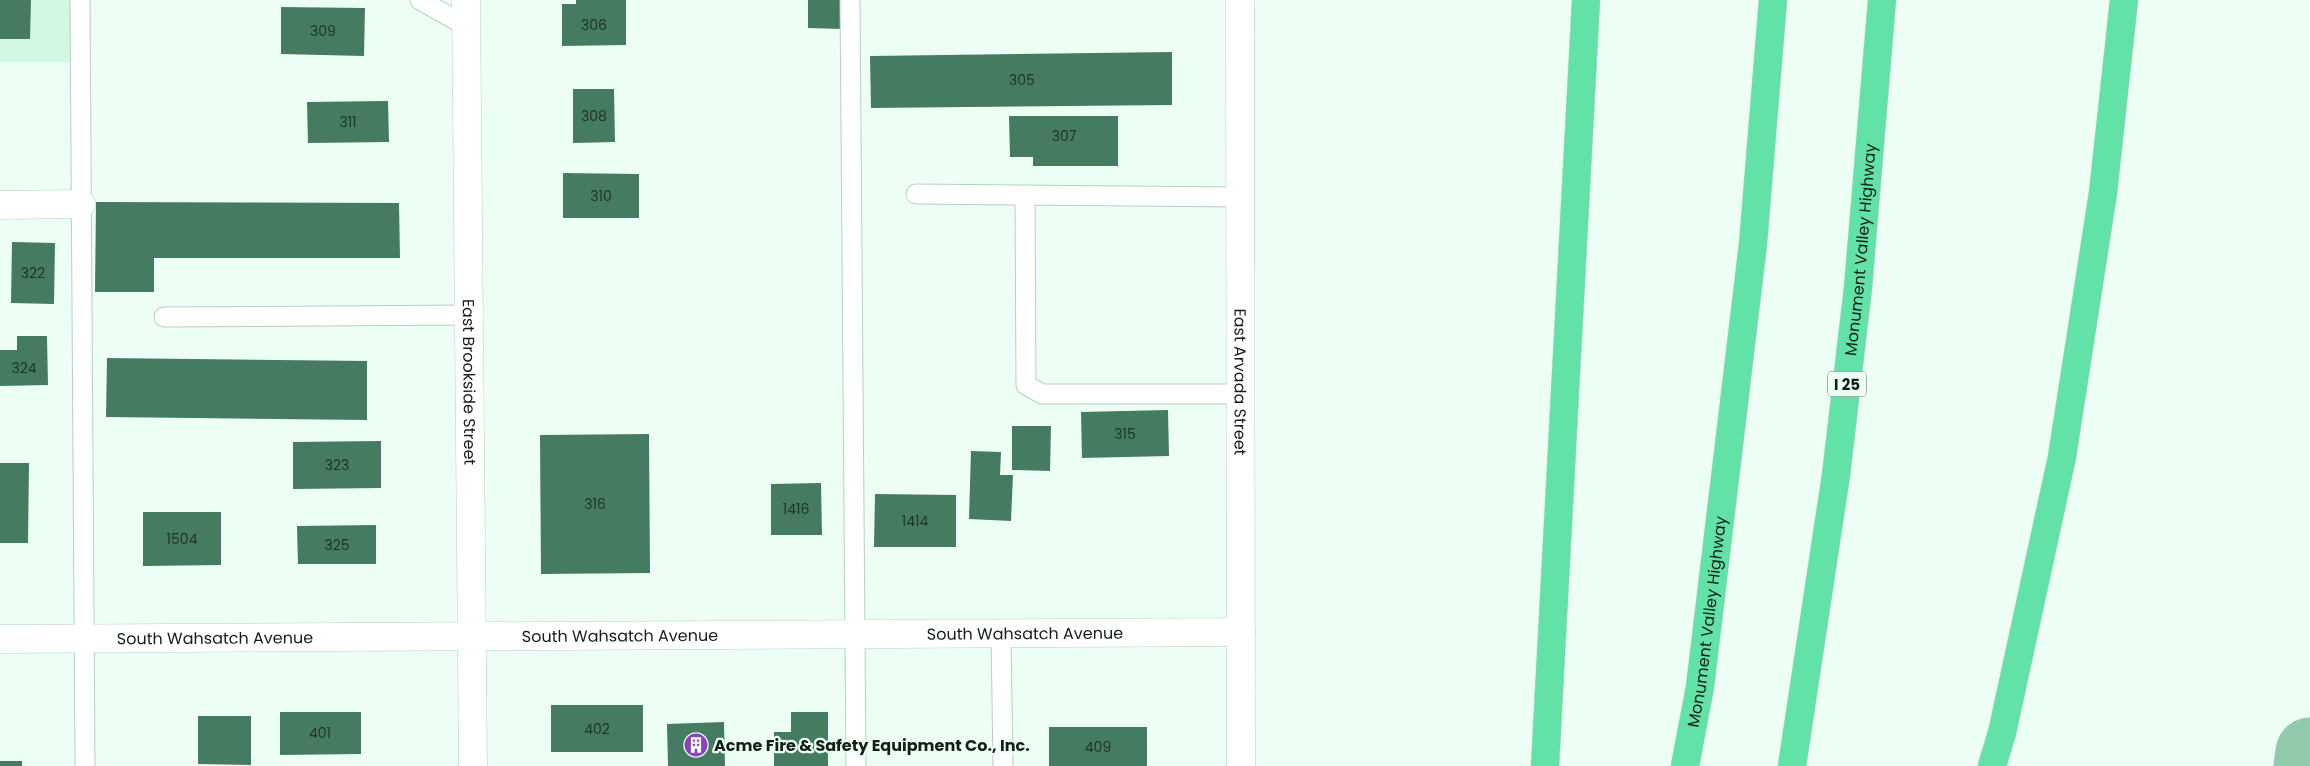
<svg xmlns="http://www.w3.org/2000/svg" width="2310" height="766" viewBox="0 0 2310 766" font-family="Poppins,sans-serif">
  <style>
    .built { fill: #d2f8e3 }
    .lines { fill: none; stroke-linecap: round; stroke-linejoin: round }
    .river { stroke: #92caac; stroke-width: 69 }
    .building { fill: #457b60 }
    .lane-casing { stroke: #b4d1c1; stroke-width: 21 }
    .street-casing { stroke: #b4d1c1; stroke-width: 29 }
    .secondary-casing { stroke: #b4d1c1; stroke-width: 29 }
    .highway-casing { stroke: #d9dbda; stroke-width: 29 }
    .lane { stroke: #fff; stroke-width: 19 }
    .street { stroke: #fff; stroke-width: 28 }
    .secondary { stroke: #fff; stroke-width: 28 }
    .highway { stroke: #63e2a7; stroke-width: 28 }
    .labels { text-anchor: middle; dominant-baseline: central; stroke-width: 4.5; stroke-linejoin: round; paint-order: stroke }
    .number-label { font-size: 14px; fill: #20352a }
    .shield { fill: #edfff5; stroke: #54625a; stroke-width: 1 }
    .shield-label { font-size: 15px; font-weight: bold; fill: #131e18 }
    .street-label { font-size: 16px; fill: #131e18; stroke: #edfff5 }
    .poi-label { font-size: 16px; font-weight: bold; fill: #131e18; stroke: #edfff5; text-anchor: start }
  </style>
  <rect width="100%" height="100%" fill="#edfff5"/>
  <!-- built -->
  <path class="built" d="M0,0H73L80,62H0Z"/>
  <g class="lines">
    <!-- river -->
    <path class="river" d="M2308,766L2310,752"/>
  </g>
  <!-- building -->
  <path class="building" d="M0,0H31L30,39H0Z
    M576,0H626V45L562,46V4H576Z
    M808,0H843L842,29L808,28Z
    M281,7L365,8L364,56L281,54Z
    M1172,52V105L871,108L870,56Z
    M573,89H614L615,142L573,143Z
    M388,101L389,142L308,143L307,102Z
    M1009,116H1118V166H1033V157H1010Z
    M563,173L639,174V218H563Z
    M96,202L399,203L400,258H154V292H95Z
    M12,242L55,243L54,304L11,303Z
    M17,336H47L48,385L0,386V350H17Z
    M107,358L367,361V420L106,417Z
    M1168,410L1169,456L1082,458L1081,412Z
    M1012,426H1051L1050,471L1012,470Z
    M649,434L650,573L541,574L540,435Z
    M381,441V488L293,489V442Z
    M971,451L1001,452L1000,475H1013L1011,521L969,519Z
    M0,463H29L28,543H0Z
    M821,483L822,535H771V484Z
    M875,494L956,495V547H874Z
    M143,512H221V565L143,566Z
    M376,525V564H298L297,526Z
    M551,705H643V752H551Z
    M280,712H361V754L280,755Z
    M791,712H828V766H774V732H791Z
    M198,716H251V765L198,764Z
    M724,722L725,766H668L667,724Z
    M1049,727H1147V766H1049Z
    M0,761H22V766H0Z"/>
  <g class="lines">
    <defs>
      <path id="lane" d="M80,0L85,766
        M420,0L466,26
        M850,0L856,766
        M916,194L1240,197
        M1025,195L1026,385L1042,394H1241
        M164,317L469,315
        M1001,633L1003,766"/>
      <g id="street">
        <path id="s1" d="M466,0L473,766"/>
        <path d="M0,205L81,204"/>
        <path id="s2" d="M0,639L1241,632"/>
      </g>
      <g id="secondary">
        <path id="s3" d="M1240,0L1241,766"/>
      </g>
      <g id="highway">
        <path d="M1545,766L1586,0"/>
        <path id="s4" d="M1685,766L1700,687L1753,244L1773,0"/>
        <path id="s5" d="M1792,766L1836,475L1858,288L1882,0"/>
        <path d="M1992,766L2002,733L2062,457L2103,193L2124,0"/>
      </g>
    </defs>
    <!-- lane casing -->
    <use href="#lane" class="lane-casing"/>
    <!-- street casing -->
    <use href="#street" class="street-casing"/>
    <!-- secondary casing -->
    <use href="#secondary" class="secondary-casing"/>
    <!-- highway casing -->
    <use href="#highway" class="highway-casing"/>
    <!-- lane -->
    <use href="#lane" class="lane"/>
    <!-- street -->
    <use href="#street" class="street"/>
    <!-- secondary -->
    <use href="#secondary" class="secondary"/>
    <!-- highway -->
    <use href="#highway" class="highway"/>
  </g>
  <!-- icons -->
  <defs>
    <symbol id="building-disc" viewBox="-11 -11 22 22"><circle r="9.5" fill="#8a42b5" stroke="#edfff5"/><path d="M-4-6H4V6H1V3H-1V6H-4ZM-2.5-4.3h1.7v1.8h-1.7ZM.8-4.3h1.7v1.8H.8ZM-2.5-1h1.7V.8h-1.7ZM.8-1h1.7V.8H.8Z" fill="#fff"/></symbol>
  </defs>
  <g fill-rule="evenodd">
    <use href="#building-disc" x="682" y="731" width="28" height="28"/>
  </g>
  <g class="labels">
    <!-- number labels -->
    <g class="number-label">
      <text x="594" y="25">306</text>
      <text x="323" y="31">309</text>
      <text x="1022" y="80">305</text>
      <text x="594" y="116">308</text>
      <text x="348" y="122">311</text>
      <text x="1064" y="136">307</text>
      <text x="601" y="196">310</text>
      <text x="33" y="273">322</text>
      <text x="24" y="368">324</text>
      <text x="1125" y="434">315</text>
      <text x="337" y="465">323</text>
      <text x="595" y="504">316</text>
      <text x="796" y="509">1416</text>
      <text x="915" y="521">1414</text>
      <text x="182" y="539">1504</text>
      <text x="337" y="545">325</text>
      <text x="597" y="729">402</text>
      <text x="320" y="733">401</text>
      <text x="1098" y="747">409</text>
    </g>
    <!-- shield labels -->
    <rect class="shield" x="1828" y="371.5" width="38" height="25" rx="4"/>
    <g class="shield-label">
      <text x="1847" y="384">I 25</text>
    </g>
    <!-- street labels -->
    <g class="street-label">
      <text stroke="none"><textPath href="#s5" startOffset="521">Monument Valley Highway</textPath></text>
      <text stroke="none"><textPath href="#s1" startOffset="382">East Brookside Street</textPath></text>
      <text stroke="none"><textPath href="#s3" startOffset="382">East Arvada Street</textPath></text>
      <text stroke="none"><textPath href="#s4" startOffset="146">Monument Valley Highway</textPath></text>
      <text stroke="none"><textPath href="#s2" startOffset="1025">South Wahsatch Avenue</textPath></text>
      <text stroke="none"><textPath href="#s2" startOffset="620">South Wahsatch Avenue</textPath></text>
      <text stroke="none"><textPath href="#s2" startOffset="215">South Wahsatch Avenue</textPath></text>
    </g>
    <!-- poi labels -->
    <g class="poi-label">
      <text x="714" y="745">Acme Fire &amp; Safety Equipment Co., Inc.</text>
    </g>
  </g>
</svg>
